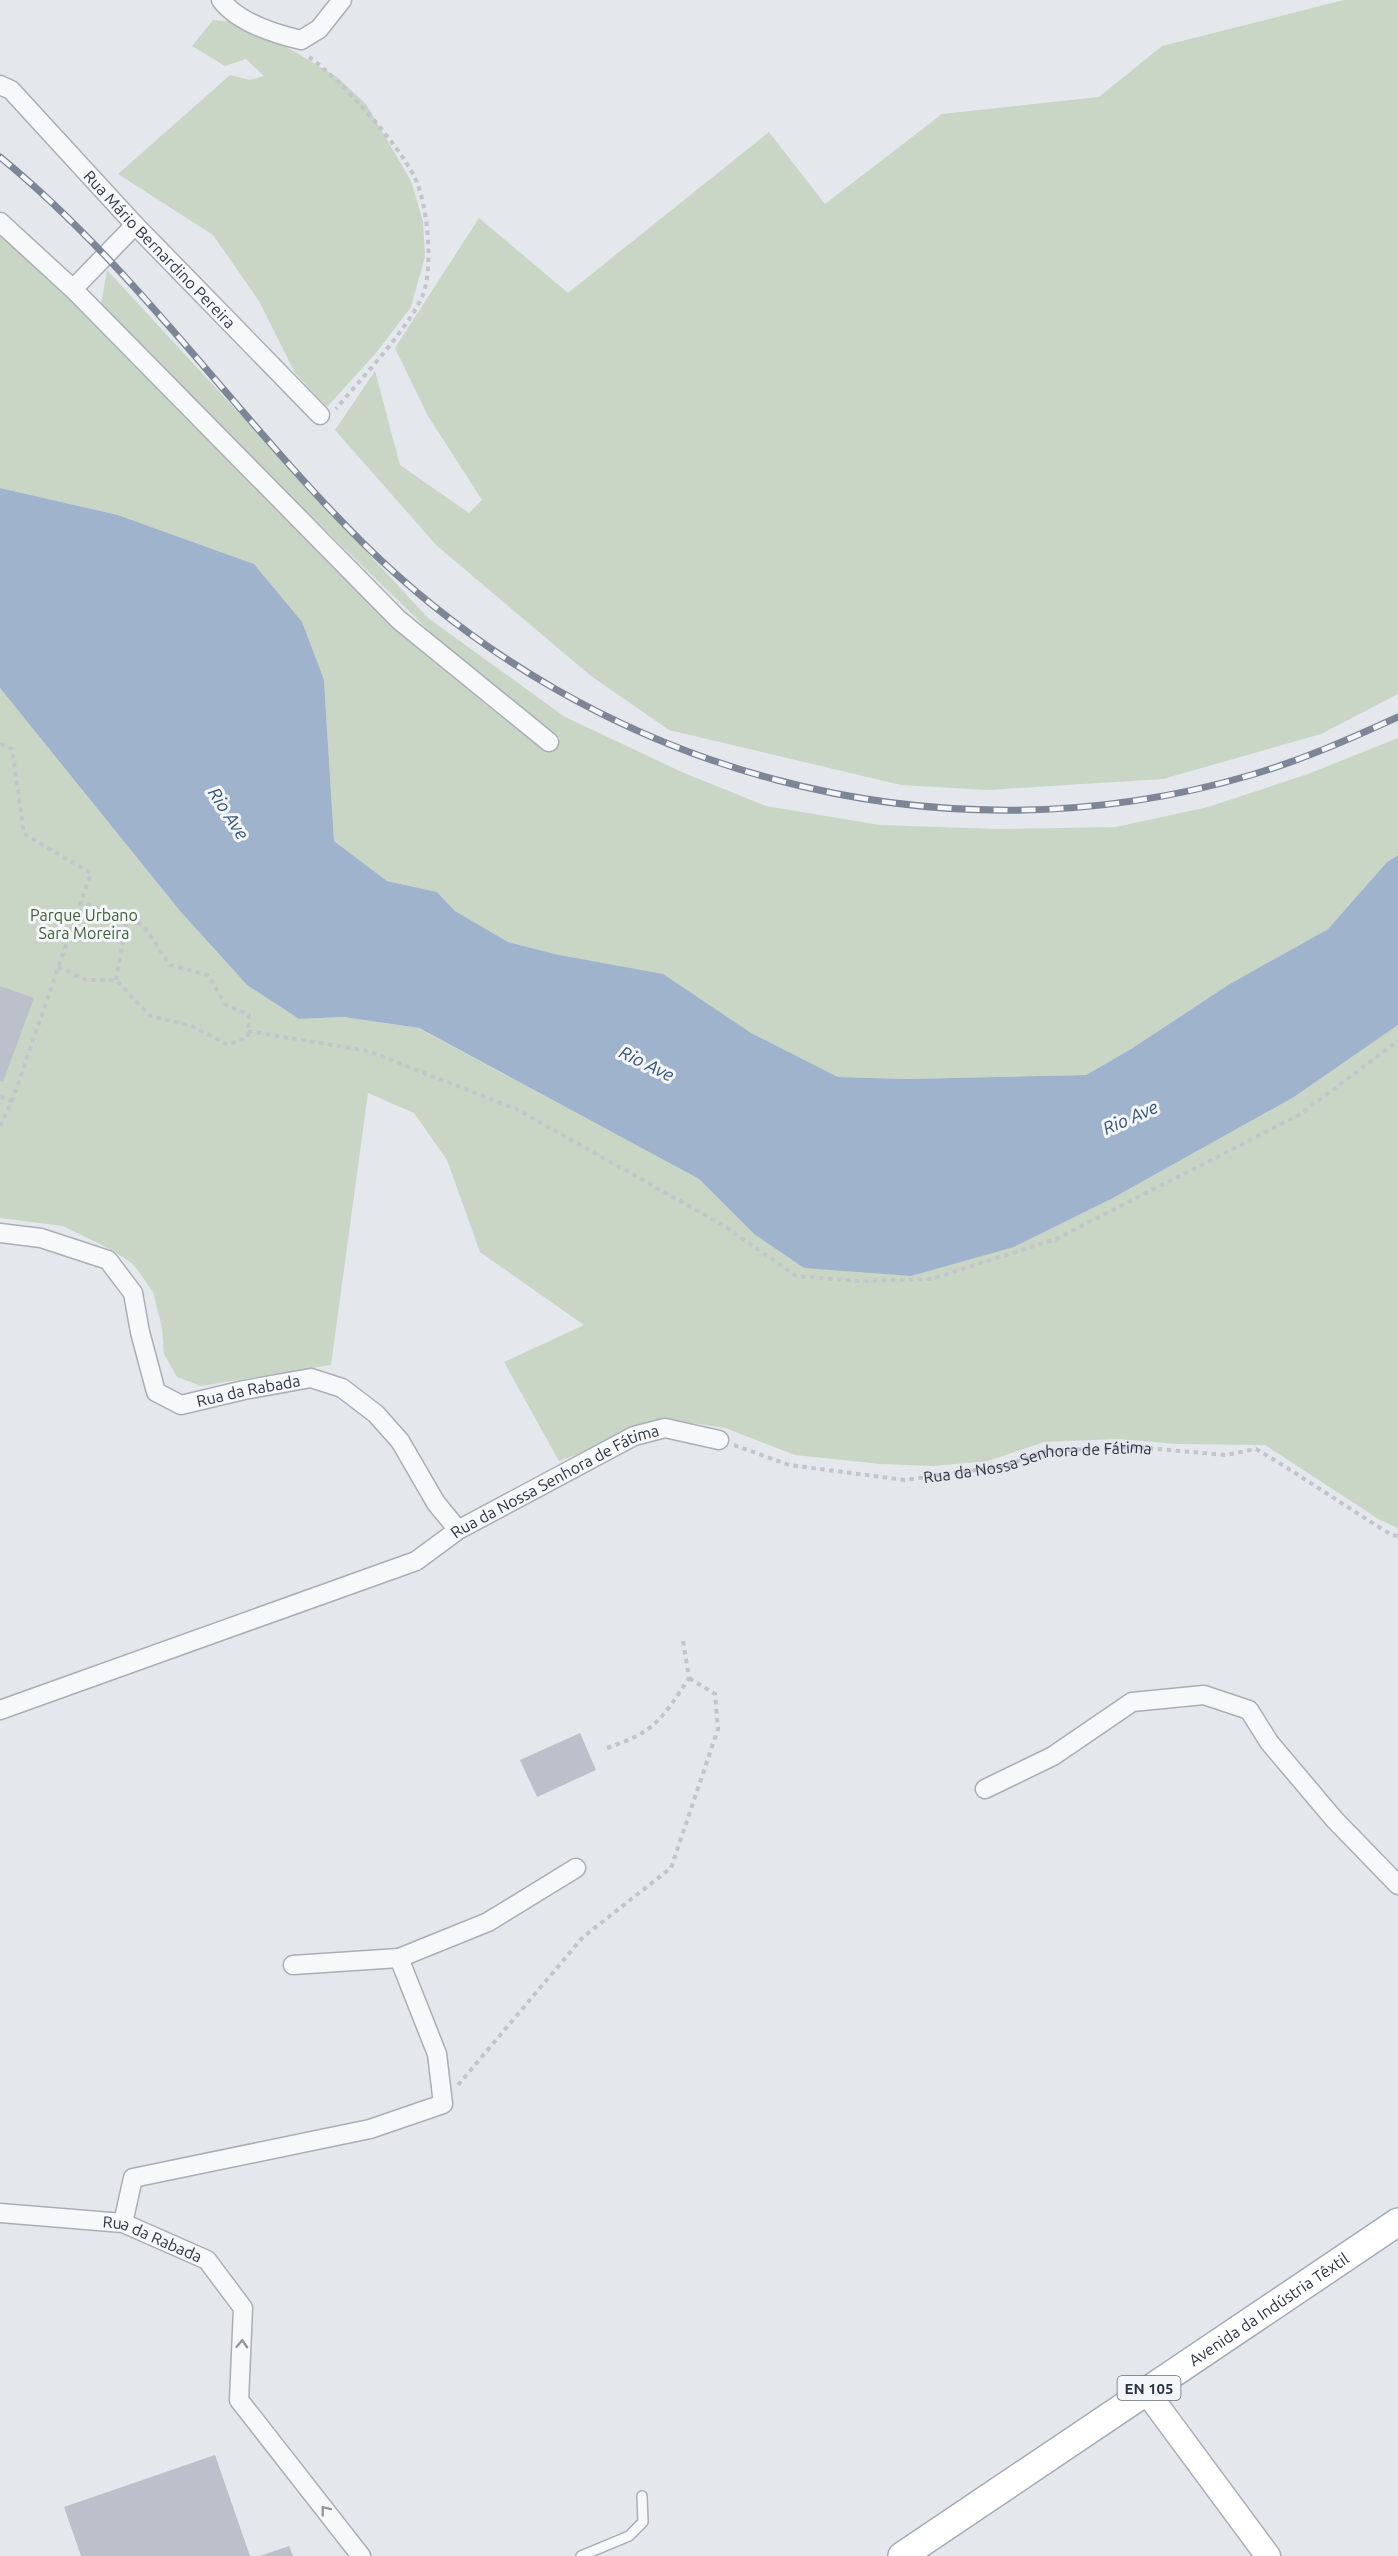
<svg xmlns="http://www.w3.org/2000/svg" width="1398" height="2556" viewBox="0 0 1398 2556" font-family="Ubuntu,sans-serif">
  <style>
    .green { fill: #c9d6c5 }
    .water { fill: #9fb4cc }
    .building { fill: #bbc0ca }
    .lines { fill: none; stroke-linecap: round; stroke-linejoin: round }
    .lane-casing { stroke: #a9aeb7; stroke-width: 12 }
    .street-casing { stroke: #a9aeb7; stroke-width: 21 }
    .secondary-casing { stroke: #a9aeb7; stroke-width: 27 }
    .primary-casing { stroke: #a3abb8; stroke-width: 30 }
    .path { stroke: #c2c5cb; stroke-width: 4; stroke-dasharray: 4.5 4.5; stroke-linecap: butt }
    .lane { stroke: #f7f8fa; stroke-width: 9 }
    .street { stroke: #f7f8fa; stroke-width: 18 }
    .secondary { stroke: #fff; stroke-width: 24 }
    .primary { stroke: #fff; stroke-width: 27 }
    .rail-casing { stroke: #7d8696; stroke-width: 7 }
    .rail { stroke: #f4f6f9; stroke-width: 4.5; stroke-dasharray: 14; stroke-linecap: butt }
    .oneway { stroke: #9196a0 }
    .labels { text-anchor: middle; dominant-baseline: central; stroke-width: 6; stroke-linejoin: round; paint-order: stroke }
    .shield { fill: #f4f6f9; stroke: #676e7b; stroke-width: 1.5 }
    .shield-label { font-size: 15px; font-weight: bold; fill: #2b3445 }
    .street-label { font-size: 16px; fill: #2b3445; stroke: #f4f6f9 }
    .park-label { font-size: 16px; fill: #3f6138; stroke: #f4f6f9 }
    .water-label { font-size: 18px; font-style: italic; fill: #34527a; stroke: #f4f6f9 }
  </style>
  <rect width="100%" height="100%" fill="#e4e7ec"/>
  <!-- green -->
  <path class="green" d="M1344,0H1398V694L1321,734L1163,779L988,790L901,785L669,730L591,676L437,546L335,430L375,371L400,465L469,513L482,500L428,416L395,348L479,218L568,293L769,132L825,204L942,114L1099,97L1162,46Z
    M213,20L235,22L260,38L280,43L337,77L366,104L411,181L423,221L425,257L411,307L376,353L327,407L295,373L259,301L213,235L118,174L230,75L249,80L264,76L246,59L225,66L192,46Z
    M0,229L268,495L554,749L560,738L455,656L100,310L107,270L428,618L565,717L684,773L766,806L880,825L998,829L1116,827L1208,807L1308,774L1398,738V855L1387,862L1328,929L1228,985L1131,1049L1086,1075L906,1079L838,1077L751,1033L559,955L508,942L455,911L437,892L387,881L334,841L324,680L254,564L118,515L0,488Z
    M0,688L180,911L247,985L299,1019L343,1017L418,1028L699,1179L754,1234L804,1268L1014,1247L1113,1198L1294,1097L1398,1025V1528L1380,1520L1265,1445L1178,1444L1118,1439L1044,1442L988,1461L933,1466L881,1464L795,1455L725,1428L672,1420L559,1461L504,1362L584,1325L480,1252L447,1160L414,1113L368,1093L331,1365L201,1386L177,1377L164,1354L162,1328L153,1292L134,1265L114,1251L63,1226L0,1218Z"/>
  <!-- water -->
  <path class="water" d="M0,488L118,515L254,564L302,622L324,680L334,841L387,881L437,892L455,911L508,942L559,955L663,974L751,1033L838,1077L906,1079L1086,1075L1131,1049L1228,985L1328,929L1387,862L1398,855V1025L1294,1097L1113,1198L1014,1247L911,1276L804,1268L754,1234L699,1179L419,1028L343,1017L299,1019L247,985L180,911L0,688Z"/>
  <!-- building -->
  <path class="building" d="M0,986L34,998L3,1082L0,1081Z
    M580,1733L596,1770L537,1797L520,1760Z
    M215,2455L250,2556H81L64,2507Z
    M289,2546L293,2556H260Z"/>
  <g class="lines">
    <defs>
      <path id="lane" d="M581,2556L629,2536L643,2522L642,2496"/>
      <g id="street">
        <path d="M221,0C238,22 275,34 301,40L319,29L342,0"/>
        <path id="s2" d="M0,85L11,90L135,225L320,415"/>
        <path d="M0,222L73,289L399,620L549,742"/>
        <path d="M73,289L135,225"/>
        <path id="s3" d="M0,1233L41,1238L108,1260L133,1293L140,1332L156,1392L181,1405L244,1390L311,1378L342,1388L376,1414L400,1441L436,1503L458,1530"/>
        <path id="s4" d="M0,1710L416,1561L458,1530L634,1436L665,1428L719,1440"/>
        <path d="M985,1789L1053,1756L1132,1702L1204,1695L1249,1710L1269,1742L1334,1819L1398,1885"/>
        <path d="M293,1965L399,1958L488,1922L576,1868"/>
        <path id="s5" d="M0,2213L123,2223L207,2260L243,2308L239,2400L361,2556"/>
        <path d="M123,2223L133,2178L370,2129L443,2104L437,2054L399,1958"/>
      </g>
      <path id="secondary" d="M1146,2391L1268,2556"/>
      <g id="primary">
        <path id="s6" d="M902,2556L1398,2222"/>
      </g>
    </defs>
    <!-- lane casing -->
    <use href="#lane" class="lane-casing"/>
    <!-- street casing -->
    <use href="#street" class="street-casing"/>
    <!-- secondary casing -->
    <use href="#secondary" class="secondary-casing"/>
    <!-- primary casing -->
    <use href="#primary" class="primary-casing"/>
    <!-- path -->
    <g class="path">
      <path d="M309,57C340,79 397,142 414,176C428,203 434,270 422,297C405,333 362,377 336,409"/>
      <path d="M0,744L12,749L24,834L91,873L12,1101L0,1127"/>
      <path d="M58,967L86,980H116L150,1016L192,1026L228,1045L248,1037L249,1015L225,1004L208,975L170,965L143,925L81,902"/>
      <path d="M116,980L127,919"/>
      <path d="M248,1031L368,1051L516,1109L723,1225L796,1276L859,1281L931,1279L1056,1239L1299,1115L1398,1041"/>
      <path d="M0,1097L12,1101"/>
      <path id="s1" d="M734,1445L789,1465L905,1480L1004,1466L1047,1451L1134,1447L1226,1455L1256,1449C1302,1476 1346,1507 1392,1535L1398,1536"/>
      <path d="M607,1748C655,1732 662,1719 689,1678L683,1641"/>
      <path d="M458,2085L583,1937L671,1868L718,1729L715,1694L689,1678"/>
    </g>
    <!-- lane -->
    <use href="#lane" class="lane"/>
    <!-- street -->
    <use href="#street" class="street"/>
    <!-- secondary -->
    <use href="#secondary" class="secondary"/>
    <!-- primary -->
    <use href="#primary" class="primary"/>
    <defs>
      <path id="rail" d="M0,157C138,270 237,418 363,543C595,772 936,868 1251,775C1302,760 1350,739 1398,717"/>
    </defs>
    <!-- rail casing -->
    <use href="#rail" class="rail-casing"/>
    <!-- rail -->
    <use href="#rail" class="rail"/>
  </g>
  <!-- one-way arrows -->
  <defs><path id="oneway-chevron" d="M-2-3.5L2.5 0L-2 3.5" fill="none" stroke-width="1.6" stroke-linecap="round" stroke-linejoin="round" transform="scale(1.5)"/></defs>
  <g class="oneway">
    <use href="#oneway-chevron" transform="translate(242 2344) rotate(-87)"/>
    <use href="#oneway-chevron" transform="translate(325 2510) rotate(-128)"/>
  </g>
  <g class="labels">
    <!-- shield labels -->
    <rect class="shield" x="1117.5" y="2376" width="63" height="24" rx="4.5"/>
    <g class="shield-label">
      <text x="1149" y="2388">EN 105</text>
    </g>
    <!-- street labels -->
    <g class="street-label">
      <text stroke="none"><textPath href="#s2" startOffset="230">Rua Mário Bernardino Pereira</textPath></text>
      <text stroke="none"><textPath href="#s3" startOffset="352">Rua da Rabada</textPath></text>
      <text stroke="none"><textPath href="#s1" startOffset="310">Rua da Nossa Senhora de Fátima</textPath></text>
      <text stroke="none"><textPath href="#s4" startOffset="603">Rua da Nossa Senhora de Fátima</textPath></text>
      <text stroke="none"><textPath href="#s5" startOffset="156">Rua da Rabada</textPath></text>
      <text stroke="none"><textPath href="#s6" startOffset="442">Avenida da Indústria Têxtil</textPath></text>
    </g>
    <!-- park labels -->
    <g class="park-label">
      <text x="84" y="915">Parque Urbano<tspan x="84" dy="18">Sara Moreira</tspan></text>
    </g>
    <!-- water labels -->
    <g class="water-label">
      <text transform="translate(229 813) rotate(57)">Rio Ave</text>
      <text transform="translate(647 1063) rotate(26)">Rio Ave</text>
      <text transform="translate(1130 1117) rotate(-24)">Rio Ave</text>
    </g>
  </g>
</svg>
